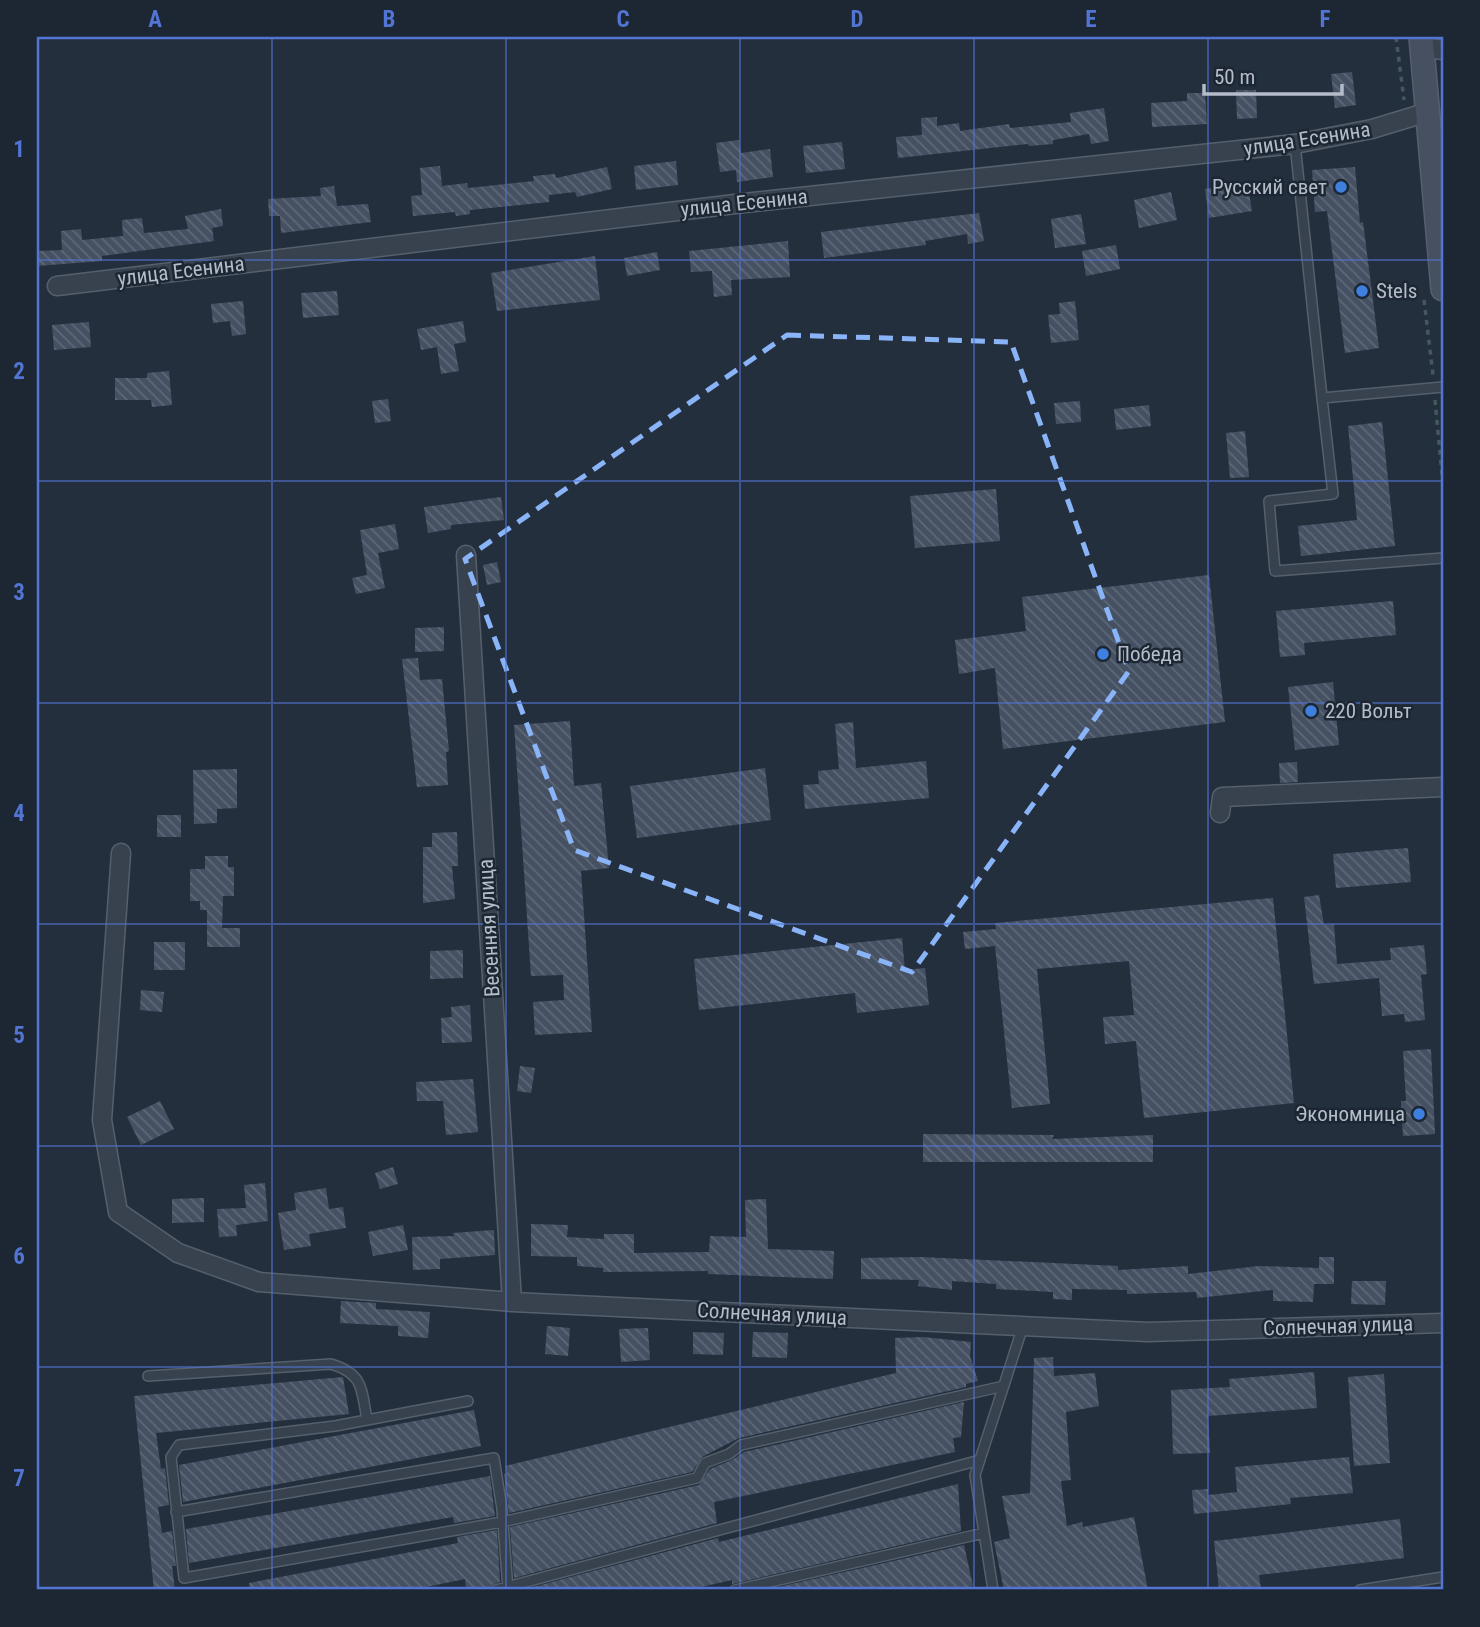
<svg xmlns="http://www.w3.org/2000/svg" width="1480" height="1627" viewBox="0 0 1480 1627" font-family="'Roboto Condensed',sans-serif">
  <style>
    .building { fill: url(#building-back-hatch) }
    .lines { fill: none; stroke-linecap: round; stroke-linejoin: round }
    .lane-casing { stroke: #565f6c; stroke-width: 12 }
    .street-casing { stroke: #565f6c; stroke-width: 21 }
    .secondary-casing { stroke: #565f6c; stroke-width: 26 }
    .path { stroke: #44595c; stroke-width: 3.5; stroke-dasharray: 5 5; stroke-linecap: butt }
    .lane { stroke: #38414e; stroke-width: 9 }
    .street { stroke: #38414e; stroke-width: 18 }
    .secondary { stroke: #465061; stroke-width: 23 }
    .marked { fill: none; stroke: #8ab4f8; stroke-width: 5; stroke-dasharray: 14 9; stroke-linejoin: round }
    .grid { fill: none; stroke: #5274d3; stroke-width: 2; stroke-opacity: 0.55 }
    .shop-dot { fill: #3f7fe0; stroke: #1d2633; stroke-width: 2.5 }
    .labels { text-anchor: middle; dominant-baseline: central; stroke-width: 5; stroke-linejoin: round; paint-order: stroke }
    .street-label { font-size: 21px; fill: #b4bcc9; stroke: #1d2633 }
    .poi-label { font-size: 21px; fill: #b4bcc9; stroke: #1d2633; text-anchor: start }
    .neatline { fill: none; stroke: #5274d3; stroke-width: 2.5 }
    .grid-label { font-size: 23px; text-anchor: middle; font-weight: bold; fill: #5274d3 }
  </style>
  <defs>
    <pattern id="building-back-hatch" width="6" height="6" patternUnits="userSpaceOnUse" patternTransform="scale(1.75)"><rect width="6" height="6" fill="#455162"/><path d="M-1 5l2 2M0 0l6 6M5-1l2 2" fill="none" stroke="#5d6877"/></pattern>
  </defs>
  <rect width="100%" height="100%" fill="#242f3e"/>
  <!-- building -->
  <path class="building" d="M1352,72L1356,105L1335,108L1331,74Z
    M1236,90H1256L1257,118L1237,119Z
    M1187,93H1205L1207,124L1152,127L1151,103L1187,101Z
    M1104,108L1109,141L1091,144L1089,134L1053,140V144L1029,146L1028,144L898,158L896,137L922,135L921,118L937,117V126L959,123L960,131L1009,124L1010,128L1071,122L1070,113Z
    M739,140L741,153L770,149L773,177L737,182L736,170L720,172L716,143Z
    M842,142L845,169L806,173L803,146Z
    M676,161L678,185L636,190L634,166Z
    M440,166L442,186L467,183L468,188L534,181L533,176L555,174L556,178L607,167L612,189L577,197L575,192L549,195V202L470,210V214L456,216L455,212L413,216L411,196L422,195L420,168Z
    M1355,167L1360,223L1363,222L1379,348L1345,353L1327,211L1315,212L1312,170Z
    M1247,182L1252,211L1209,218L1205,189Z
    M334,186L337,206L368,204L371,222L281,233L280,216H269L268,199L321,196L320,188Z
    M1171,192L1177,220L1139,228L1134,200Z
    M221,209L223,226L212,228L214,241L102,256V261L37,266V251L62,250L61,231L81,229L82,240L123,236L122,220L142,218L144,233L188,229L185,216Z
    M979,213L984,241L968,244L967,234L925,241L926,245L824,258L821,232Z
    M1081,214L1086,244L1055,248L1051,219Z
    M788,241L790,277L731,280L732,295L714,297L712,271L691,272L689,251Z
    M1116,245L1120,269L1086,276L1082,251Z
    M657,252L660,270L627,276L624,258Z
    M595,256L600,300L497,311L491,273Z
    M337,291L339,315L303,318L301,293Z
    M243,301L246,334L232,336L230,321L213,323L211,304Z
    M1075,301L1079,340L1051,343L1048,315L1060,314L1059,303Z
    M463,321L466,342L454,344L459,371L441,374L437,347L421,350L417,329Z
    M89,322L91,347L54,350L52,325Z
    M169,371L172,405L152,407L151,400H115V378H147V373Z
    M388,399L391,421L375,423L372,401Z
    M1080,401L1081,422L1056,424L1054,403Z
    M1149,405L1151,426L1116,430L1114,409Z
    M1382,422L1395,546L1301,556L1298,526L1357,520L1348,426Z
    M1245,431L1249,477L1230,478L1226,433Z
    M996,489L1000,541L915,548L910,496Z
    M501,497L504,520L451,525V529L428,533L424,507Z
    M395,524L399,549L378,553L385,588L356,594L352,578L367,575L360,530Z
    M497,562L501,582L487,585L483,565Z
    M1209,575L1225,722L1003,749L995,668L959,674L955,640L1026,631L1022,597Z
    M1393,601L1396,635L1304,643L1305,655L1280,657L1276,611Z
    M444,627V651L415,652V628Z
    M418,658L420,680L442,679L449,751L446,752L448,785L417,787L402,659Z
    M1333,682L1339,745L1295,750L1288,687Z
    M570,721L574,786L601,783L609,868L581,871L592,1032L535,1035L533,1002L564,1000L563,975L531,976L514,725Z
    M853,722L856,768L926,761L929,798L805,809L803,785L819,784L818,771L839,769L835,724Z
    M1297,762L1298,782L1280,783L1279,763Z
    M765,768L771,820L637,838L630,786Z
    M237,769V808L217,809V823L194,824L193,770Z
    M157,815H181V837H157Z
    M457,832L458,866H452L455,899L423,903V847H432V833Z
    M1408,848L1411,882L1336,888L1333,854Z
    M205,856H228V867H234V896H223L222,928H240V947H207V910H200V901H190V869H205Z
    M1319,895L1324,925L1334,924L1337,964L1391,960L1390,948L1424,945L1427,974L1421,975L1425,1020L1405,1022L1404,1014L1382,1016L1379,978L1314,984L1304,897Z
    M1273,898L1294,1103L1144,1118L1136,1041L1105,1044L1103,1017L1134,1015L1129,961L1037,969L1050,1104L1012,1108L995,946L965,949L963,932L996,929L995,923Z
    M902,938L905,970L925,968L929,1005L857,1013L855,993L699,1010L694,959Z
    M154,942H185V970H154Z
    M463,950V978L430,979V951Z
    M141,990L164,992L162,1012L140,1010Z
    M470,1005L472,1042L442,1043L441,1018L452,1017L451,1007Z
    M1431,1049L1435,1134L1403,1136L1401,1101H1406L1403,1051Z
    M520,1066L535,1068L531,1093L517,1091Z
    M473,1079L478,1132L446,1135L443,1101H417L416,1082Z
    M160,1101L174,1129L141,1145L127,1117Z
    M923,1134L1054,1135L1052,1139L1153,1135V1162H923Z
    M393,1167L398,1184L380,1189L375,1173Z
    M265,1183L268,1221L236,1225L237,1236L219,1237L217,1209L246,1208L244,1185Z
    M326,1188L329,1209L343,1207L346,1228L309,1234L311,1246L284,1250L278,1213L296,1210L294,1193Z
    M204,1198V1222L172,1223V1199Z
    M766,1199L768,1249L834,1251L833,1279L708,1274V1271L603,1272V1268L577,1266V1257L531,1256V1224L568,1225L567,1237L604,1239V1234H634V1253L709,1252L710,1236L746,1237L745,1200Z
    M403,1225L408,1250L373,1256L368,1232Z
    M494,1230L495,1255L440,1259V1269L413,1270L412,1237L454,1236L453,1233Z
    M920,1257L1118,1266V1270L1188,1266V1274L1259,1266L1319,1268V1257H1334V1284H1314L1313,1302L1273,1301V1290L1197,1298L1196,1292L1127,1294V1290L1072,1289V1300L1053,1299V1292L996,1289V1284L952,1281V1290L918,1286L919,1280L861,1279V1258Z
    M1352,1281H1386L1385,1305L1351,1304Z
    M341,1301L376,1303V1309L430,1312L428,1338L398,1336V1326L340,1323Z
    M547,1326L570,1328L568,1356L545,1354Z
    M648,1328L650,1360L621,1362L619,1329Z
    M693,1332L724,1333L723,1355L693,1354Z
    M753,1332L788,1333L787,1358L752,1357Z
    M923,1337L971,1342L970,1356L978,1381L966,1384V1387L739,1438L702,1457L692,1472L509,1513L504,1474L507,1473L505,1466L896,1373L895,1338Z
    M1053,1357L1054,1376L1095,1373L1099,1406L1066,1412L1071,1480L1061,1481L1067,1526L1082,1522L1083,1527L1134,1517L1148,1590H1004L994,1542L1010,1538L1002,1496L1030,1493L1034,1358Z
    M1314,1372L1317,1408L1208,1416L1210,1453L1173,1454L1171,1390L1230,1387L1229,1379Z
    M1384,1374L1390,1463L1354,1466L1348,1377Z
    M343,1377L349,1414L156,1433L161,1469L165,1468L169,1505L158,1507L162,1533L172,1531L176,1566H172L175,1590H154L134,1396Z
    M964,1402L961,1437L953,1438L955,1452L714,1502L717,1523L514,1578L510,1527L699,1485L710,1469L732,1460L744,1452Z
    M474,1410L481,1446L183,1502L179,1465Z
    M1349,1457L1353,1493L1290,1498L1291,1504L1194,1514L1192,1490L1208,1489V1495L1237,1492L1235,1467Z
    M490,1476L495,1516L454,1523L453,1517L189,1563L186,1529Z
    M958,1484L961,1531L732,1584V1580L688,1590H522L718,1538L719,1542Z
    M1400,1519L1404,1558L1259,1575L1261,1590H1219L1214,1541Z
    M497,1530L500,1582L492,1585L489,1590H466L465,1579L412,1590H250L249,1583L458,1543L457,1537Z
    M964,1545L973,1586L957,1590H765Z"/>
  <g class="lines">
    <defs>
      <path id="lane" d="M1295,144L1322,398L1443,387
        M1322,398L1333,494L1269,501L1275,571L1443,558
        M148,1376L331,1364C364,1374 361,1389 367,1419
        M468,1401L335,1426L179,1445L171,1457L184,1578L502,1522L697,1478L705,1463L729,1454L741,1445L1004,1386
        M176,1512L494,1458L502,1509L508,1590
        M496,1590L980,1460
        M735,1590L984,1533
        M993,1590L975,1475L1023,1326
        M1360,1590L1443,1577"/>
      <path id="street" d="M1422,47L1443,50
        M57,286L735,204L1295,144L1372,129L1428,112
        M466,555L512,1302
        M1220,813L1222,797L1443,787
        M121,853L102,1120L118,1212L178,1253L259,1282L512,1302L1148,1332L1443,1323"/>
      <path id="secondary" d="M1421,37L1443,289"/>
    </defs>
    <!-- lane casing -->
    <use href="#lane" class="lane-casing"/>
    <!-- street casing -->
    <use href="#street" class="street-casing"/>
    <!-- secondary casing -->
    <use href="#secondary" class="secondary-casing"/>
    <!-- path -->
    <path class="path" d="M1396,37L1404,100
      M1424,300L1433,375
      M1435,400L1443,485"/>
    <!-- lane -->
    <use href="#lane" class="lane"/>
    <!-- street -->
    <use href="#street" class="street"/>
    <!-- secondary -->
    <use href="#secondary" class="secondary"/>
  </g>
  <!-- marked area -->
  <path class="marked" d="M787,335L1011,342L1129,671L912,972L574,850L465,559Z"/>
  <!-- grid -->
  <path class="grid" d="M272,37V1590M506,37V1590M740,37V1590M974,37V1590M1208,37V1590M37,260H1443M37,481H1443M37,703H1443M37,924H1443M37,1146H1443M37,1367H1443"/>
  <!-- markers -->
  <g class="shop-dot">
    <circle cx="1341" cy="187" r="7"/>
    <circle cx="1362" cy="291" r="7"/>
    <circle cx="1103" cy="654" r="7"/>
    <circle cx="1311" cy="711" r="7"/>
    <circle cx="1419" cy="1114" r="7"/>
  </g>
  <g class="labels">
    <!-- street labels -->
    <g class="street-label">
      <text transform="translate(1307 139) rotate(-9)">улица Есенина</text>
      <text transform="translate(744 203) rotate(-6)">улица Есенина</text>
      <text transform="translate(181 271) rotate(-7)">улица Есенина</text>
      <text transform="translate(489 928) rotate(-93)">Весенняя улица</text>
      <text transform="translate(772 1314) rotate(3)">Солнечная улица</text>
      <text transform="translate(1338 1326) rotate(-2)">Солнечная улица</text>
    </g>
    <!-- poi labels -->
    <g class="poi-label">
      <text x="1327" y="187" text-anchor="end">Русский свет</text>
      <text x="1376" y="291">Stels</text>
      <text x="1117" y="654">Победа</text>
      <text x="1325" y="711">220 Вольт</text>
      <text x="1405" y="1114" text-anchor="end">Экономница</text>
    </g>
  </g>
  <!-- border -->
  <rect width="1480" height="1627" fill="none" stroke="#1d2633" stroke-width="77"/>
  <!-- scale -->
  <path d="M1204 84v10h138v-10" fill="none" stroke="#b4bcc9" stroke-width="3.5"/>
  <text x="1214" y="84" font-size="21" fill="#b4bcc9" stroke="#1d2633" stroke-width="5" paint-order="stroke">50 m</text>
  <rect x="38" y="38" width="1404" height="1550" class="neatline"/>
  <g class="grid-label">
    <text x="155" y="27">A</text>
    <text x="389" y="27">B</text>
    <text x="623" y="27">C</text>
    <text x="857" y="27">D</text>
    <text x="1091" y="27">E</text>
    <text x="1325" y="27">F</text>
    <text x="19" y="157">1</text>
    <text x="19" y="379">2</text>
    <text x="19" y="600">3</text>
    <text x="19" y="821">4</text>
    <text x="19" y="1043">5</text>
    <text x="19" y="1264">6</text>
    <text x="19" y="1486">7</text>
  </g>
</svg>
